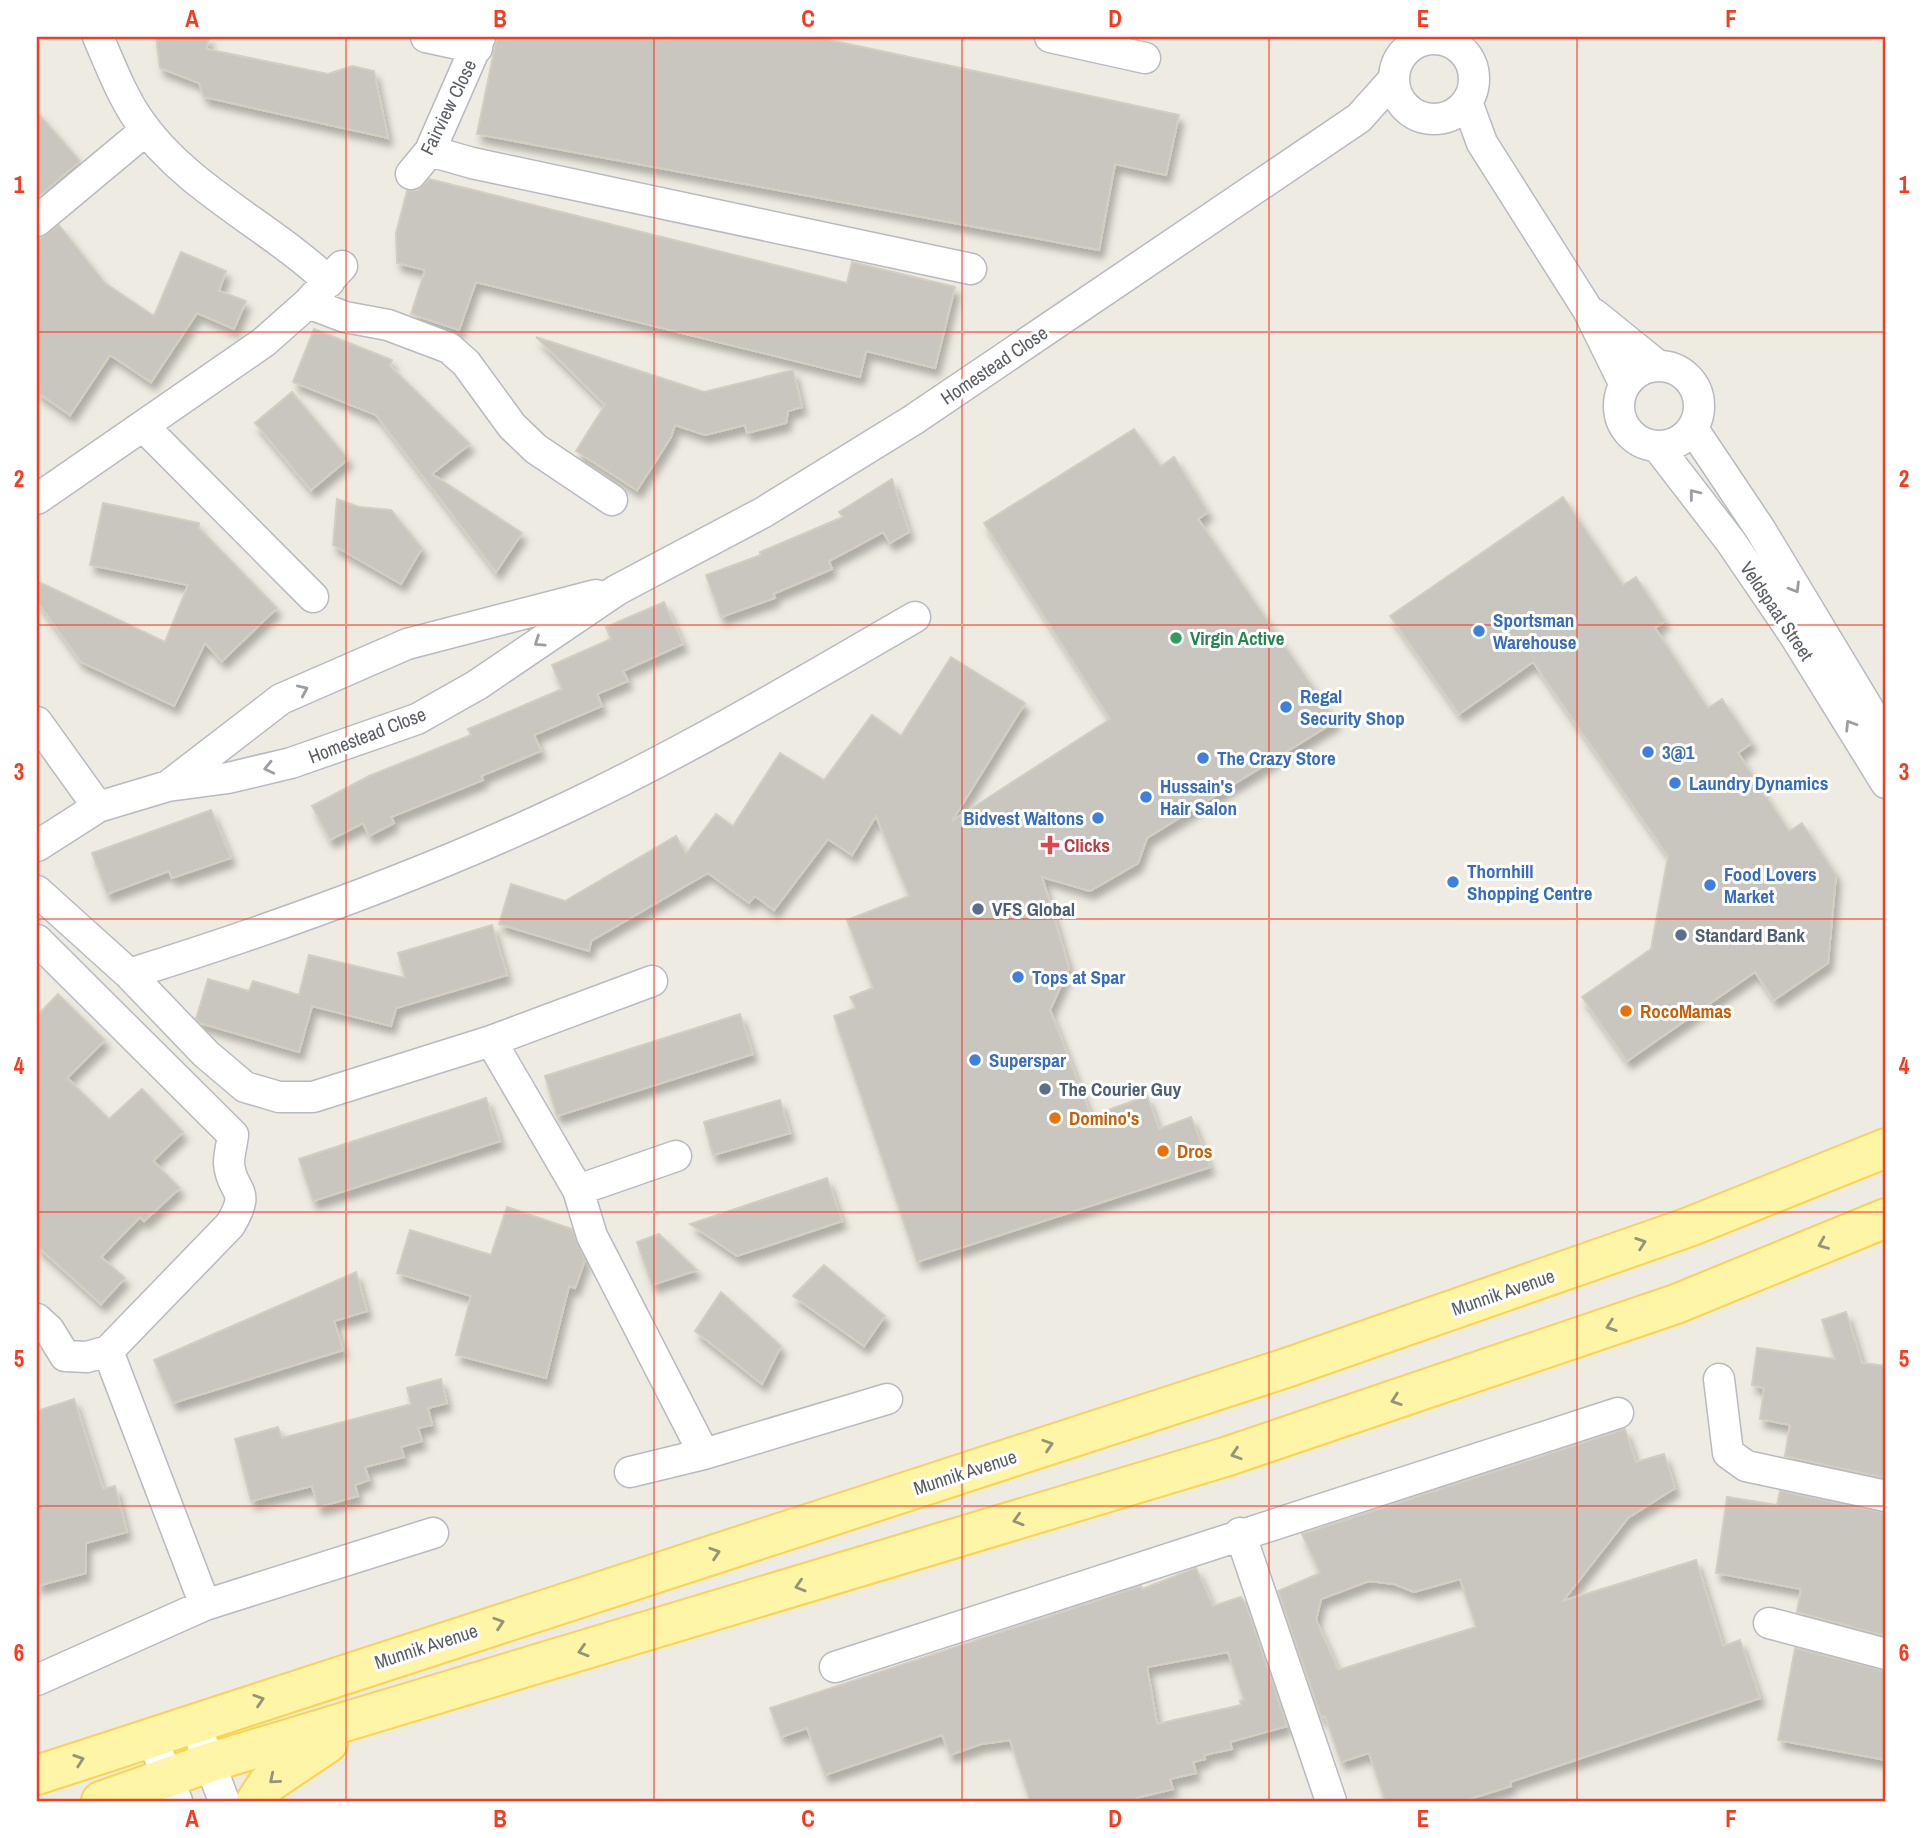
<svg xmlns="http://www.w3.org/2000/svg" width="1923" height="1838" viewBox="0 0 1923 1838" font-family="'Archivo Narrow',sans-serif">
  <style>
    .building { fill: #c9c6bf; stroke: #d4cec0; stroke-width: 2; fill-rule: evenodd; filter: url(#shadow) }
    .lines { fill: none; stroke-linecap: round; stroke-linejoin: round }
    .street-casing { stroke: #b7bac0; stroke-width: 33 }
    .primary-casing { stroke: #fcd34d; stroke-width: 42 }
    .street { stroke: #fff; stroke-width: 30 }
    .primary { stroke: #fff5a6; stroke-width: 38 }
    .oneway { stroke: #9c9ea2 }
    .oneway2 { stroke: #94937b }
    .grid { fill: none; stroke: #f63b20; stroke-width: 2; stroke-opacity: 0.55 }
    .shop-dot { fill: #3f7fe0; stroke: #fff; stroke-width: 2.5 }
    .leisure-dot { fill: #2e9e5b; stroke: #fff; stroke-width: 2.5 }
    .health-dot { fill: #e0444e; stroke: #fff; stroke-width: 2.5 }
    .service-dot { fill: #5c6f8a; stroke: #fff; stroke-width: 2.5 }
    .food-dot { fill: #e8710a; stroke: #fff; stroke-width: 2.5 }
    .labels { text-anchor: middle; dominant-baseline: central; stroke-width: 6; stroke-linejoin: round; paint-order: stroke }
    .street-label { font-size: 19px; fill: #5a5e64; stroke: #fff }
    .shop-label { font-size: 19px; font-weight: bold; fill: #366cbe; stroke: #fff; text-anchor: start }
    .leisure-label { font-size: 19px; font-weight: bold; fill: #27864d; stroke: #fff; text-anchor: start }
    .health-label { font-size: 19px; font-weight: bold; fill: #be3a42; stroke: #fff; text-anchor: start }
    .service-label { font-size: 19px; font-weight: bold; fill: #4e5e75; stroke: #fff; text-anchor: start }
    .food-label { font-size: 19px; font-weight: bold; fill: #c56008; stroke: #fff; text-anchor: start }
    .neatline { fill: none; stroke: #f63b20; stroke-width: 2.5 }
    .grid-label { font-size: 23px; text-anchor: middle; font-weight: bold; fill: #f63b20 }
  </style>
  <defs>
    <filter id="shadow"><feDropShadow dx="4.5" dy="8" stdDeviation="3.5" flood-color="#0004"/></filter>
  </defs>
  <rect width="100%" height="100%" fill="#eeece2"/>
  <!-- building -->
  <path class="building" d="M156,37H209L206,49L328,74L352,66L374,71L388,138L204,97L199,83L160,68Z
    M497,37H816L1179,115L1166,175L1115,164L1099,250L477,134Z
    M37,112L80,161L37,198Z
    M429,179L847,283L852,262L955,287L935,368L866,351L860,377L476,282L459,330L411,314L425,270L397,263L396,233L407,191L418,190Z
    M59,225L105,283L154,316L181,252L226,271L219,291L246,301L234,329L197,313L151,382L110,355L70,415L37,392V241Z
    M314,329L392,360L390,366L470,444L432,474L522,533L496,572L376,415L293,382Z
    M536,337L704,392L793,370L802,407L788,411L786,423L747,433L745,425L705,435L675,425L671,437L637,490L576,451L605,405Z
    M292,392L348,459L311,490L255,423Z
    M1134,429L1161,466L1174,457L1208,512L1198,519L1336,721L1147,838L1138,863L1090,891L1042,877L1069,968L1050,1010L1091,1116L1147,1096L1159,1129L1191,1117L1210,1167L917,1262L834,1016L856,1008L850,997L873,988L847,920L909,896L876,816L852,855L828,839L774,910L755,896L749,903L708,873L591,941L589,951L499,924L511,884L565,901L676,836L686,854L716,814L733,826L780,753L824,780L872,715L901,736L951,657L1025,703L952,821L1110,719L984,523Z
    M892,479L909,532L890,543L883,532L829,561L832,569L773,594L775,598L721,617L706,575L761,555L760,552L843,517L839,512Z
    M1563,497L1623,585L1636,577L1665,621L1655,628L1708,708L1722,699L1752,743L1738,753L1789,831L1802,823L1836,875L1828,963L1774,1000L1755,972L1627,1061L1582,997L1651,949L1668,856L1533,662L1459,714L1390,616Z
    M337,499L359,507L391,510L422,548L401,584L333,545Z
    M103,503L199,523V528L277,608L222,661L205,643L174,706L81,662L37,601V581L165,642L188,585L90,565Z
    M664,602L683,644L623,671L628,681L597,694L602,706L534,735L541,751L481,776L483,780L391,817L394,823L369,836L363,823L330,840L312,806L369,776L471,735L468,729L562,689L552,665L611,639L606,627Z
    M211,810L231,858L172,878L169,871L107,894L92,853Z
    M492,925L507,975L396,1008L391,1026L312,1006L299,1052L200,1023L196,1019L208,979L249,991L253,981L299,995L309,955L405,978L398,953Z
    M58,994L105,1040L67,1078L109,1119L142,1089L183,1132L153,1161L180,1188L144,1221L140,1217L101,1257L125,1278L101,1304L37,1246V1016Z
    M740,1014L753,1054L557,1116L545,1076Z
    M486,1098L500,1141L313,1201L299,1159Z
    M780,1100L790,1133L713,1155L704,1122Z
    M827,1178L842,1221L737,1256L690,1224Z
    M507,1207L572,1229L585,1260L575,1288L569,1286L546,1378L456,1355L471,1296L397,1273L410,1230L491,1255Z
    M659,1234L697,1270L652,1285L637,1242Z
    M824,1265L885,1316L864,1346L793,1296Z
    M356,1272L367,1311L334,1321L343,1350L173,1403L154,1360Z
    M721,1292L781,1346L762,1384L695,1331Z
    M1846,1312L1862,1363L1886,1366V1478L1785,1456L1790,1425L1760,1419L1764,1388L1752,1385L1757,1348L1835,1359L1822,1320Z
    M441,1379L447,1403L428,1408L432,1425L418,1428L422,1441L401,1447L404,1457L365,1467L369,1480L355,1485L358,1496L318,1507L312,1486L251,1501L235,1439L278,1427L282,1438L411,1404L407,1388Z
    M74,1399L103,1489L115,1486L127,1532L86,1543V1573L37,1586V1411Z
    M1625,1429L1636,1462L1664,1454L1675,1488L1628,1518L1563,1601L1696,1560L1723,1646L1740,1640L1760,1698L1510,1782L1511,1786L1463,1801H1385L1369,1753L1341,1762L1325,1716L1321,1717L1278,1591L1320,1573L1302,1534ZM1460,1579L1476,1627L1338,1670L1316,1620L1321,1599L1369,1581L1394,1584L1414,1592Z
    M1780,1491L1886,1513V1636L1797,1612L1801,1589L1716,1573L1727,1497L1777,1505Z
    M1196,1568L1213,1606L1241,1597L1246,1604L1287,1726L1230,1742L1232,1749L1204,1755L1205,1759L1193,1762L1196,1773L1170,1779L1173,1789L1136,1798L1137,1801H1030L1010,1740L981,1744L950,1755L942,1735L825,1775L807,1728L781,1737L770,1708L1141,1586L1142,1589ZM1228,1652L1244,1700L1240,1701L1241,1705L1157,1724L1147,1667Z
    M1795,1648L1886,1671V1760L1778,1740Z"/>
  <g class="lines">
    <defs>
      <path id="street" d="M98,37C110,64 121,94 138,119C185,188 269,225 329,282
        M426,37L477,48
        M1050,37L1145,58
        M1394 79a40 40 0 1 1 80 0a40 40 0 1 1-80 0Z
        M1467,102L1482,143L1588,310L1625,385
        M430,151L472,163L971,269
        M411,174L430,151L480,37
        M37,221L146,130
        M308,303L345,317L388,325L449,348L466,363L512,426L536,449L612,500
        M1594,314L1657,365
        M1619 406a40 40 0 1 1 80 0a40 40 0 1 1-80 0Z
        M143,426L313,597
        M1693,429L1760,529L1886,738
        M1657,446L1731,542L1795,636L1886,783
        M37,499L264,342L308,303L342,266
        M37,722L98,807
        M168,786L281,699L407,644L596,595
        M37,846L98,807L168,786L228,778L291,763L417,719L477,685L617,590L764,512L913,420L1359,118L1393,80
        M37,891L129,974L206,1054L245,1087L279,1097H313L491,1041L652,981
        M37,940L233,1135C232,1144 229,1154 229,1163C231,1194 253,1187 230,1225L108,1351L87,1357L65,1356L49,1330L37,1319
        M129,974C280,927 429,873 572,805C690,749 803,682 915,617
        M491,1041L578,1190L592,1236L704,1454
        M578,1190L676,1156
        M108,1351L205,1605
        M1719,1379L1728,1453L1746,1466L1886,1496
        M630,1472L704,1454L887,1399
        M1240,1533L1331,1801
        M1769,1623L1886,1654
        M835,1667L1618,1413
        M37,1680L205,1605L433,1533
        M194,1721L224,1801
        M151,1736L177,1801"/>
      <path id="primary" d="M37,1775L1286,1368L1689,1227L1886,1148
        M101,1801L211,1762L1225,1457L1676,1304L1886,1218
        M256,1801L267,1784L328,1743"/>
    </defs>
    <!-- street casing -->
    <use href="#street" class="street-casing"/>
    <!-- primary casing -->
    <use href="#primary" class="primary-casing"/>
    <!-- street -->
    <use href="#street" class="street"/>
    <!-- primary -->
    <use href="#primary" class="primary"/>
  </g>
  <!-- one-way arrows -->
  <defs><path id="oneway-chevron" d="M-2-3.5L2.5 0L-2 3.5" fill="none" stroke-width="1.6" stroke-linecap="round" stroke-linejoin="round" transform="scale(1.75)"/></defs>
  <g class="oneway">
    <use href="#oneway-chevron" transform="translate(1694 494) rotate(-128)"/>
    <use href="#oneway-chevron" transform="translate(1795 588) rotate(59)"/>
    <use href="#oneway-chevron" transform="translate(539 642) rotate(146)"/>
    <use href="#oneway-chevron" transform="translate(303 690) rotate(-24)"/>
    <use href="#oneway-chevron" transform="translate(1850 725) rotate(-122)"/>
    <use href="#oneway-chevron" transform="translate(269 768) rotate(167)"/>
  </g>
  <g class="oneway2">
    <use href="#oneway-chevron" transform="translate(1641 1243) rotate(-19)"/>
    <use href="#oneway-chevron" transform="translate(1823 1244) rotate(158)"/>
    <use href="#oneway-chevron" transform="translate(1611 1326) rotate(161)"/>
    <use href="#oneway-chevron" transform="translate(1396 1400) rotate(161)"/>
    <use href="#oneway-chevron" transform="translate(1048 1445) rotate(-18)"/>
    <use href="#oneway-chevron" transform="translate(1236 1454) rotate(162)"/>
    <use href="#oneway-chevron" transform="translate(1018 1520) rotate(163)"/>
    <use href="#oneway-chevron" transform="translate(715 1553) rotate(-18)"/>
    <use href="#oneway-chevron" transform="translate(800 1586) rotate(163)"/>
    <use href="#oneway-chevron" transform="translate(499 1623) rotate(-18)"/>
    <use href="#oneway-chevron" transform="translate(583 1651) rotate(163)"/>
    <use href="#oneway-chevron" transform="translate(259 1700) rotate(-18)"/>
    <use href="#oneway-chevron" transform="translate(79 1760) rotate(-19)"/>
    <use href="#oneway-chevron" transform="translate(274 1779) rotate(140)"/>
  </g>
  <!-- grid -->
  <path class="grid" d="M346,37V1801M654,37V1801M962,37V1801M1269,37V1801M1577,37V1801M37,332H1886M37,625H1886M37,919H1886M37,1212H1886M37,1506H1886"/>
  <!-- markers -->
  <g class="shop-dot">
    <circle cx="1479" cy="631" r="7"/>
    <circle cx="1286" cy="707" r="7"/>
    <circle cx="1648" cy="752" r="7"/>
    <circle cx="1203" cy="758" r="7"/>
    <circle cx="1675" cy="783" r="7"/>
    <circle cx="1146" cy="797" r="7"/>
    <circle cx="1098" cy="818" r="7"/>
    <circle cx="1453" cy="882" r="7"/>
    <circle cx="1710" cy="885" r="7"/>
    <circle cx="1018" cy="977" r="7"/>
    <circle cx="975" cy="1060" r="7"/>
  </g>
  <circle class="leisure-dot" cx="1176" cy="638" r="7"/>
  <path class="health-dot" d="M1046.5 834.5h7v7h7v7h-7v7h-7v-7h-7v-7h7z"/>
  <g class="service-dot">
    <circle cx="978" cy="909" r="7"/>
    <circle cx="1681" cy="935" r="7"/>
    <circle cx="1045" cy="1089" r="7"/>
  </g>
  <g class="food-dot">
    <circle cx="1626" cy="1011" r="7"/>
    <circle cx="1055" cy="1118" r="7"/>
    <circle cx="1163" cy="1151" r="7"/>
  </g>
  <g class="labels">
    <!-- street labels -->
    <g class="street-label">
      <text transform="translate(448 107) rotate(-64)">Fairview Close</text>
      <text transform="translate(994 365) rotate(-34)">Homestead Close</text>
      <text transform="translate(1777 611) rotate(56)">Veldspaat Street</text>
      <text transform="translate(367 735) rotate(-21)">Homestead Close</text>
      <text transform="translate(1503 1292) rotate(-19)">Munnik Avenue</text>
      <text transform="translate(965 1472) rotate(-18)">Munnik Avenue</text>
      <text transform="translate(426 1646) rotate(-18)">Munnik Avenue</text>
    </g>
    <!-- shop labels -->
    <g class="shop-label">
      <text x="1493" y="620">Sportsman<tspan x="1493" dy="22">Warehouse</tspan></text>
      <text x="1300" y="696">Regal<tspan x="1300" dy="22">Security Shop</tspan></text>
      <text x="1662" y="752">3@1</text>
      <text x="1217" y="758">The Crazy Store</text>
      <text x="1689" y="783">Laundry Dynamics</text>
      <text x="1160" y="786">Hussain's<tspan x="1160" dy="22">Hair Salon</tspan></text>
      <text x="1084" y="818" text-anchor="end">Bidvest Waltons</text>
      <text x="1467" y="871">Thornhill<tspan x="1467" dy="22">Shopping Centre</tspan></text>
      <text x="1724" y="874">Food Lovers<tspan x="1724" dy="22">Market</tspan></text>
      <text x="1032" y="977">Tops at Spar</text>
      <text x="989" y="1060">Superspar</text>
    </g>
    <!-- leisure labels -->
    <g class="leisure-label">
      <text x="1190" y="638">Virgin Active</text>
    </g>
    <!-- health labels -->
    <g class="health-label">
      <text x="1064" y="845">Clicks</text>
    </g>
    <!-- service labels -->
    <g class="service-label">
      <text x="992" y="909">VFS Global</text>
      <text x="1695" y="935">Standard Bank</text>
      <text x="1059" y="1089">The Courier Guy</text>
    </g>
    <!-- food labels -->
    <g class="food-label">
      <text x="1640" y="1011">RocoMamas</text>
      <text x="1069" y="1118">Domino's</text>
      <text x="1177" y="1151">Dros</text>
    </g>
  </g>
  <!-- border -->
  <rect width="1923" height="1838" fill="none" stroke="#ffffff" stroke-width="77"/>
  <rect x="38" y="38" width="1846" height="1762" class="neatline"/>
  <g class="grid-label">
    <text x="192" y="27">A</text>
    <text x="500" y="27">B</text>
    <text x="808" y="27">C</text>
    <text x="1115" y="27">D</text>
    <text x="1423" y="27">E</text>
    <text x="1731" y="27">F</text>
    <text x="19" y="193">1</text>
    <text x="1904" y="193">1</text>
    <text x="19" y="487">2</text>
    <text x="1904" y="487">2</text>
    <text x="19" y="780">3</text>
    <text x="1904" y="780">3</text>
    <text x="19" y="1074">4</text>
    <text x="1904" y="1074">4</text>
    <text x="19" y="1367">5</text>
    <text x="1904" y="1367">5</text>
    <text x="19" y="1661">6</text>
    <text x="1904" y="1661">6</text>
    <text x="192" y="1827">A</text>
    <text x="500" y="1827">B</text>
    <text x="808" y="1827">C</text>
    <text x="1115" y="1827">D</text>
    <text x="1423" y="1827">E</text>
    <text x="1731" y="1827">F</text>
  </g>
</svg>
